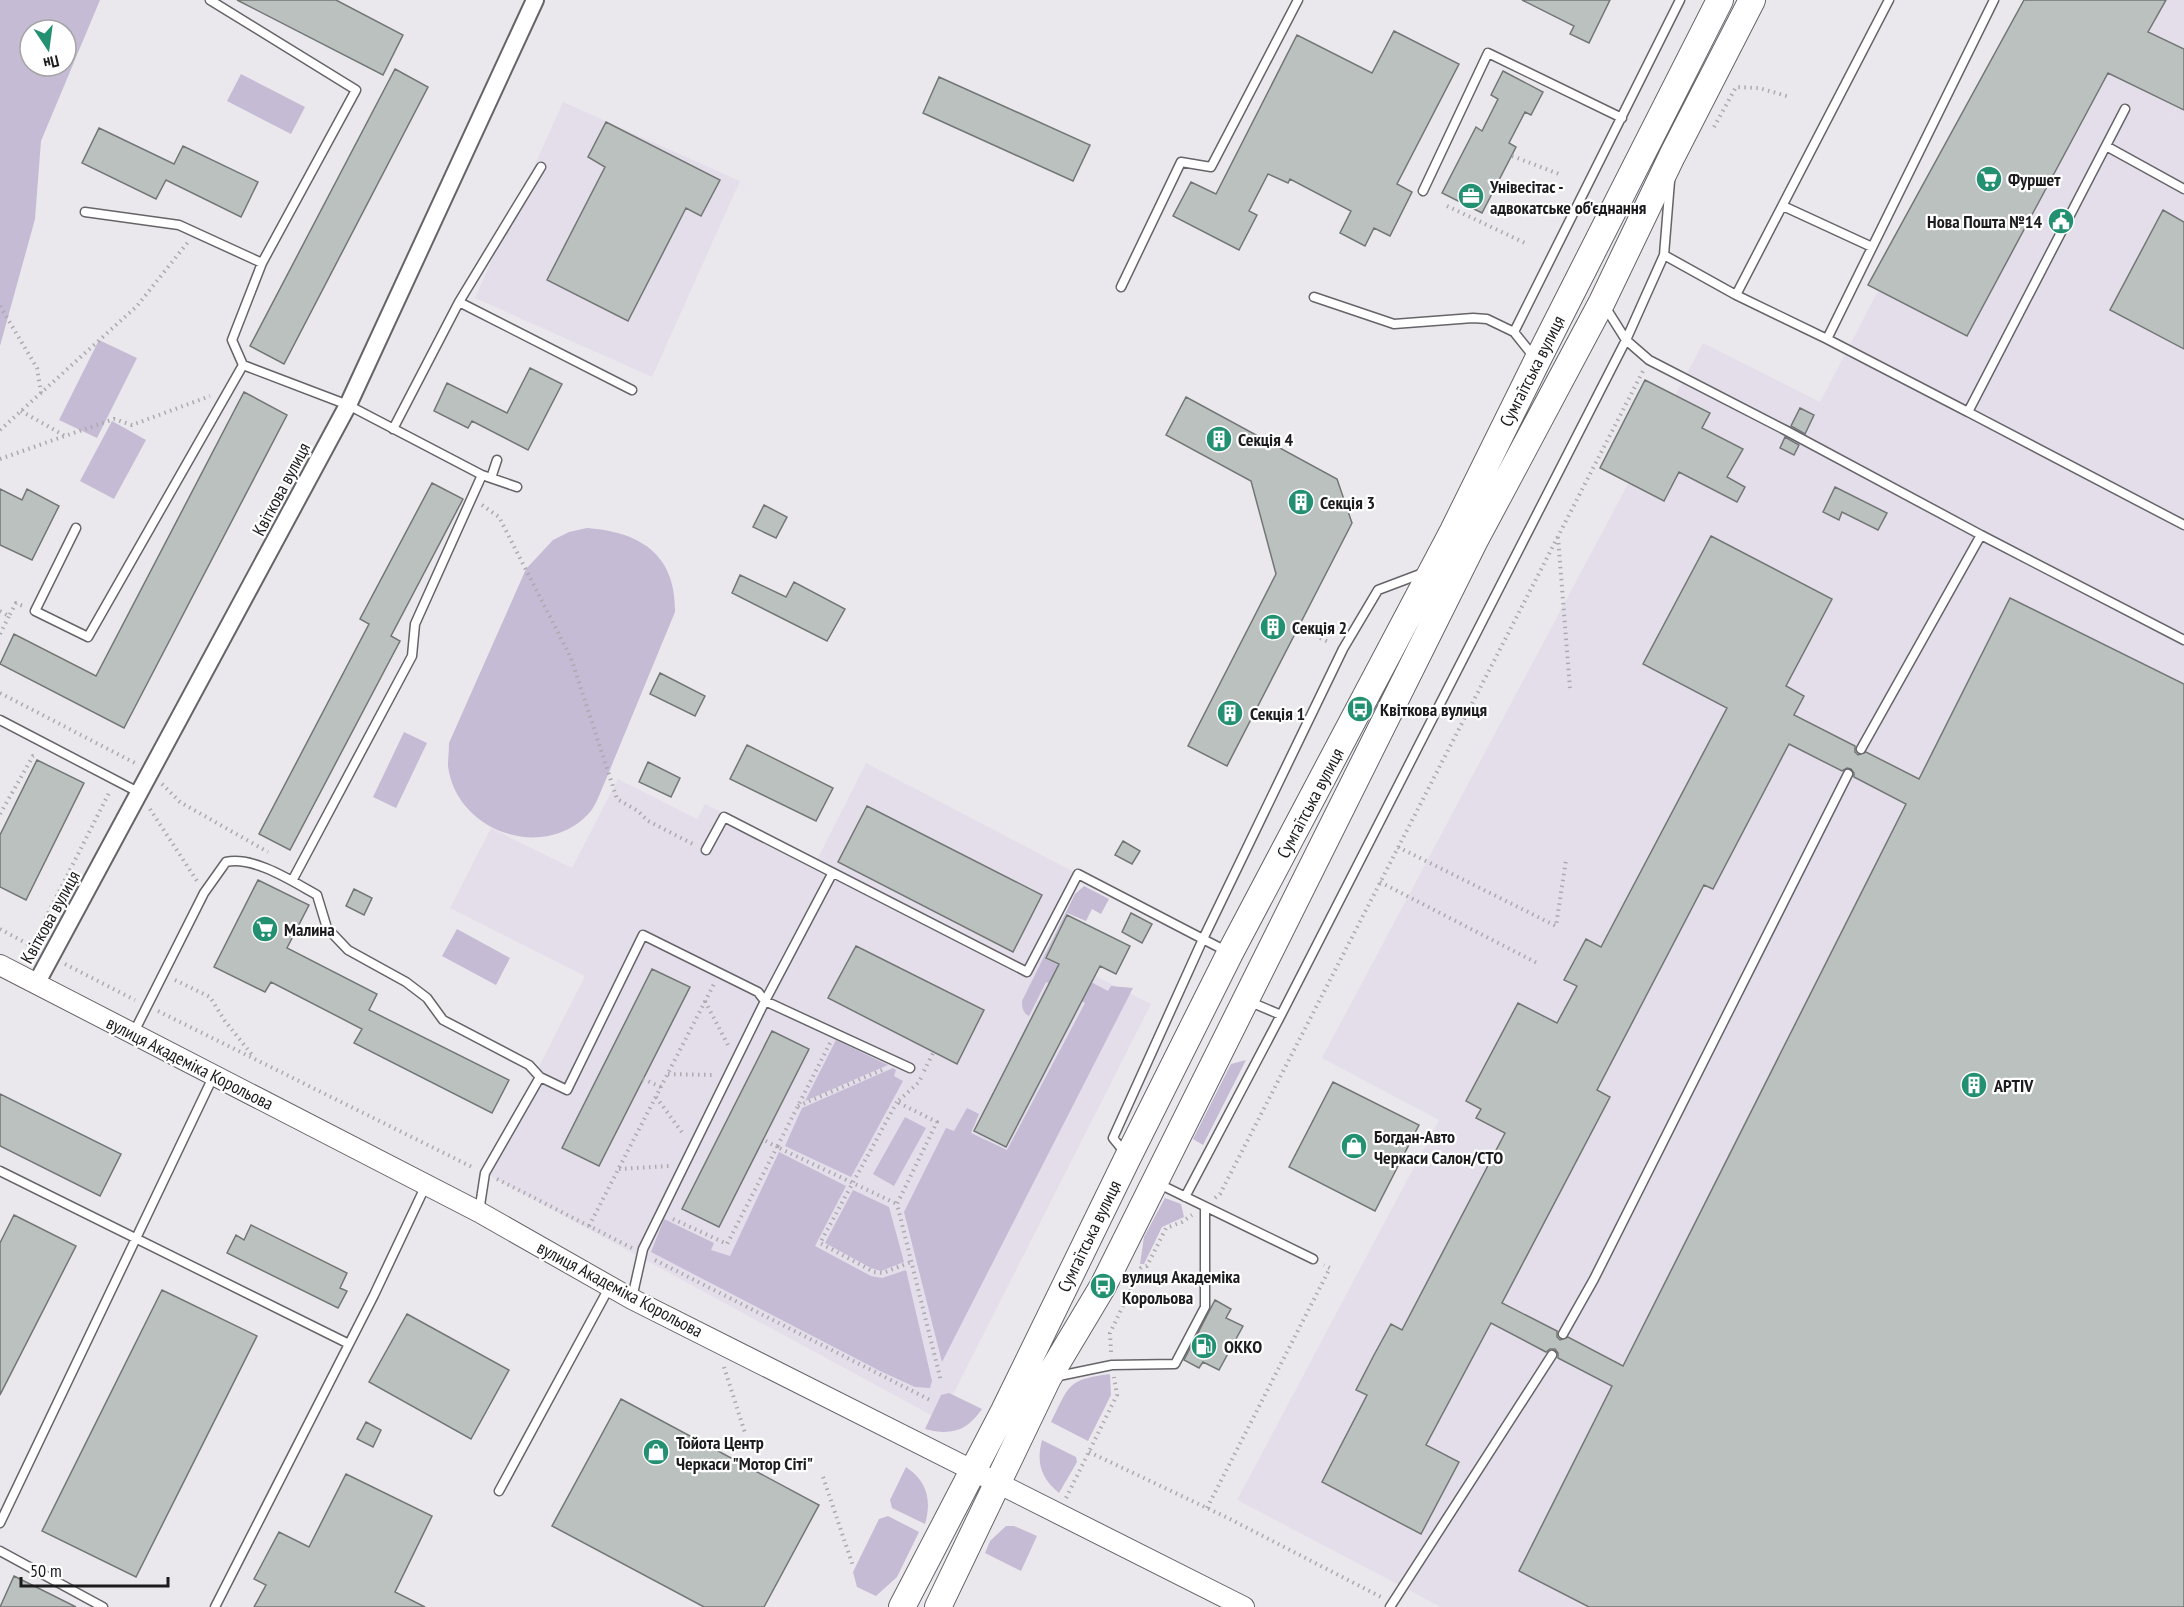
<svg xmlns="http://www.w3.org/2000/svg" width="2184" height="1607" viewBox="0 0 2184 1607" font-family="'PT Sans Narrow',sans-serif">
  <style>
    .built { fill: #e4deeb }
    .green { fill: #c5bbd4; fill-rule: evenodd }
    .building { fill: #bbc1be; stroke: #727775; stroke-width: 1.5; fill-rule: evenodd }
    .lines { fill: none; stroke-linecap: round; stroke-linejoin: round }
    .service-casing { stroke: #666469; stroke-width: 11 }
    .minor-casing { stroke: #666469; stroke-width: 20 }
    .tertiary-casing { stroke: #666469; stroke-width: 22 }
    .primary-casing { stroke: #666469; stroke-width: 28 }
    .path { stroke: #abaaae; stroke-width: 4; stroke-dasharray: 1.5 4.5; stroke-linecap: butt }
    .service { stroke: #fff; stroke-width: 8 }
    .minor { stroke: #fff; stroke-width: 16 }
    .tertiary { stroke: #fff; stroke-width: 20 }
    .primary { stroke: #fff; stroke-width: 26 }
    .labels { text-anchor: middle; dominant-baseline: central; stroke-width: 4.5; stroke-linejoin: round; paint-order: stroke }
    .poi-label { font-size: 18px; font-weight: bold; fill: #1c1b1d; stroke: #fff; text-anchor: start }
    .street-label { font-size: 18px; fill: #1c1b1d; stroke: #fff }
  </style>
  <rect width="100%" height="100%" fill="#eae8ed"/>
  <!-- built -->
  <path class="built" d="M2024,0H2184V91L2171,119L2184,94V1607H1441L1237,1500L1439,1120L1322,1058L1703,343L1820,402L1878,291L1868,285Z
    M563,102L740,181L652,377L475,298Z
    M866,763L1078,874L1040,948L1151,1004L940,1420L485,1173L585,976L450,908L491,828L572,868L618,779L697,819L705,804L817,860Z"/>
  <!-- green -->
  <path class="green" d="M0,0H100L41,141L35,219L0,346ZM30,30H66V66H30Z
    M241,74L305,107L291,134L227,101Z
    M99,340L137,358L97,438L59,420Z
    M112,421L146,440L114,499L80,481Z
    M587,528C640,532 676,554 675,612L604,784C600,793 596,805 590,812C545,863 456,832 448,766C448,759 449,750 449,743L526,569L553,540L569,532Z
    M404,732L427,743L396,808L373,797Z
    M1084,886L1109,899L1101,914L1092,909L1086,921L1067,913L1045,958L1108,991L1111,986L1133,988L942,1362L904,1212L946,1128L954,1131L967,1108L979,1114L971,1133L1007,1150L1085,1003L1046,982L1029,1016C1023,1013 1022,1008 1022,1001L1075,894Z
    M457,929L510,958L496,985L442,956Z
    M836,1040L888,1065L805,1101Z
    M1246,1060L1203,1145L1193,1139L1231,1064Z
    M893,1068L896,1070L894,1076L903,1081L851,1177L785,1146L802,1108Z
    M905,1117L926,1128L894,1186L873,1174Z
    M779,1152L846,1186L815,1246L871,1276L882,1278L906,1270L932,1381L930,1388L915,1387L880,1371L651,1252L664,1219L714,1243L711,1250L730,1256Z
    M853,1190L889,1207L904,1262L881,1271L871,1268L825,1243Z
    M1165,1198L1181,1204L1184,1217L1162,1227L1144,1264H1140L1144,1237Z
    M1110,1374L1111,1395L1088,1441L1051,1422C1070,1385 1066,1380 1110,1374Z
    M949,1393L982,1409C967,1431 951,1436 925,1429L941,1395Z
    M1042,1440L1076,1457L1077,1462L1059,1493C1041,1478 1036,1463 1042,1440Z
    M906,1467C927,1481 932,1500 925,1524L892,1508L890,1500Z
    M888,1516L919,1532L897,1577L876,1596L857,1587L853,1572L879,1519Z
    M1006,1526H1014L1037,1536L1021,1571L985,1553L990,1541Z"/>
  <!-- building -->
  <path class="building" d="M237,0H336L403,35L383,75Z
    M1522,0H1610L1589,43L1570,34L1574,26Z
    M2024,0H2166L2148,32L2184,49V110L2108,73L1967,336L1868,285Z
    M1394,31L1459,64L1397,184L1412,192L1390,236L1374,228L1365,246L1340,233L1351,211L1290,179L1288,183L1268,174L1249,211L1257,215L1239,250L1173,216L1191,182L1216,194L1297,35L1372,73Z
    M395,69L428,87L284,364L250,346Z
    M1503,71L1543,92L1531,115L1525,112L1509,143L1516,147L1482,213L1442,193L1476,127L1482,131L1498,99L1491,95Z
    M939,77L1090,145L1073,181L923,113Z
    M606,122L720,180L701,216L686,208L628,321L547,280L605,167L588,157Z
    M99,128L174,164L183,146L258,182L241,217L166,180L156,199L82,163Z
    M2163,210L2184,222V349L2110,310Z
    M530,368L562,384L528,450L472,421L468,428L434,411L447,383L507,413Z
    M1645,380L1710,413L1702,428L1743,449L1727,477L1745,487L1737,502L1679,472L1664,501L1600,468Z
    M244,392L287,415L124,728L0,664L14,634L96,676Z
    M1186,397L1337,479L1352,523L1227,766L1188,746L1276,574L1251,481L1166,435Z
    M1800,408L1814,415L1805,434L1791,426Z
    M1785,437L1799,445L1794,455L1780,448Z
    M432,483L463,499L391,636L400,641L290,850L259,834L369,624L360,619Z
    M1835,487L1887,513L1878,530L1842,512L1839,520L1823,512Z
    M0,489L22,500L27,489L59,506L32,560L0,545Z
    M764,505L787,517L776,538L753,527Z
    M1711,536L1832,599L1786,686L1804,696L1794,715L1855,746V752L1858,755L1866,752L1919,779L2010,598L2184,684V1607H1589L1519,1571L1612,1386L1558,1358V1353L1555,1349H1550L1546,1352L1491,1323L1426,1445L1459,1462L1421,1534L1322,1482L1367,1395L1356,1390L1374,1355L1391,1324L1402,1330L1505,1133L1476,1118L1481,1109L1466,1101L1518,1003L1557,1023L1577,986L1564,980L1586,939L1601,947L1727,708L1643,664ZM1789,744L1842,771L1847,768L1851,769L1854,773V777L1906,804L1623,1366L1568,1337L1560,1340L1557,1337V1331L1502,1303L1610,1097L1597,1090L1704,885L1713,889Z
    M740,575L786,597L794,582L845,609L827,641L732,593Z
    M660,673L705,696L695,716L650,694Z
    M747,745L833,788L816,821L730,779Z
    M37,760L84,783L26,900L0,887V835Z
    M648,762L680,778L671,797L639,782Z
    M867,806L1042,895L1013,952L838,862Z
    M1123,841L1140,851L1132,864L1115,855Z
    M258,880L309,905L287,948L377,994L369,1010L509,1080L492,1113L354,1043L362,1029L271,982L265,992L214,967Z
    M354,889L372,898L364,915L346,906Z
    M1131,913L1152,924L1142,943L1122,932Z
    M1067,915L1130,946L1116,974L1100,966L1006,1147L974,1131L1059,964L1046,958Z
    M856,946L984,1010L957,1064L828,998Z
    M652,969L690,987L599,1166L562,1148Z
    M772,1031L809,1049L719,1227L682,1209Z
    M1333,1082L1419,1125L1375,1211L1289,1167Z
    M0,1094L121,1154L100,1196L0,1146Z
    M14,1215L76,1246L0,1395V1243Z
    M251,1225L347,1273L340,1288L347,1291L338,1308L227,1253L236,1235L244,1240Z
    M162,1290L257,1336L136,1577L42,1531Z
    M1215,1300L1231,1309L1226,1318L1243,1326L1219,1370L1203,1362L1199,1368L1184,1360Z
    M407,1314L509,1370L471,1439L369,1382Z
    M621,1399L819,1505L764,1607H704L552,1526Z
    M366,1422L381,1430L373,1447L357,1439Z
    M346,1474L432,1516L395,1592L425,1607H254L266,1585L254,1579L279,1532L309,1547Z
    M14,1576L76,1607H0Z"/>
  <g class="lines">
    <defs>
      <path id="service" d="M210,0L356,90L262,263
        M2106,146L2184,189
        M1423,191L1488,53L1622,118
        M1783,206L1872,247
        M85,212L179,225L262,263L232,340L243,365
        M1664,255L1736,295L1827,339L1994,0
        M1121,287L1181,162L1211,167L1298,0
        M1736,295L1889,0
        M1314,297L1394,324L1473,318L1487,319L1514,332L1534,357
        M459,302L632,390
        M1604,305L1626,340L1649,360L1785,430L1981,535
        M1514,332L1680,0
        M1827,339L1968,412L2125,109
        M1968,412L2184,525
        M393,429L459,302L541,167
        M482,475L517,487
        M491,478L497,460
        M76,528L35,611L88,637L243,365L348,405L482,475L415,624L412,656L292,881
        M0,720L140,793
        M1861,749L1981,535L2184,640
        M706,850L724,817L1027,972L1078,874L1226,951
        M1248,1001L1281,1015
        M133,1034L204,893L226,862C254,856 292,881 317,895L327,928L348,950L406,982L427,998L443,1020L529,1065L540,1077L485,1173L479,1212
        M540,1077L567,1090L643,935L758,992L765,1001L910,1068
        M1126,1154L1113,1138L1203,939L1343,649L1378,590L1423,573
        M0,1171L349,1344
        M1157,1183L1313,1259
        M1185,1197L1281,1015L1626,340L1664,255L1670,181
        M632,1298L643,1249L765,1001L832,874
        M1563,1334L1594,1279L1848,774
        M1054,1377L1112,1365L1175,1364L1205,1307V1207
        M499,1491L610,1286
        M0,1523L214,1075
        M0,1551L103,1607
        M215,1607L374,1295L426,1185
        M1390,1607L1552,1355"/>
      <path id="minor" d="M36,984L348,405L535,0"/>
      <path id="tertiary" d="M0,965L479,1212L632,1299L1244,1607"/>
      <path id="primary" d="M902,1607L1004,1411L1128,1157L1230,953L1453,531L1537,361L1720,0
        M938,1607L1048,1378L1103,1286L1474,542L1602,302L1672,156L1752,0"/>
    </defs>
    <!-- service casing -->
    <use href="#service" class="service-casing"/>
    <!-- minor casing -->
    <use href="#minor" class="minor-casing"/>
    <!-- tertiary casing -->
    <use href="#tertiary" class="tertiary-casing"/>
    <!-- primary casing -->
    <use href="#primary" class="primary-casing"/>
    <!-- path -->
    <path class="path" d="M1714,127L1736,87L1759,88L1790,97
      M1512,156L1559,174
      M1447,206L1525,243
      M0,306L37,368L41,393
      M21,411L65,436L114,419L132,425L210,396
      M0,430L137,306L188,242
      M0,459L65,436
      M482,505L499,517L571,658L617,799L638,811L648,821L695,845
      M1558,537L1570,689
      M0,611L9,616L16,603L23,606
      M0,634L9,616
      M1320,638L1331,643
      M0,693L135,763
      M162,784L180,802L268,852
      M150,809L197,881
      M0,814L33,756L38,755
      M1398,847L1556,926L1566,860
      M1380,882L1537,963
      M0,929L37,949
      M32,945L110,791
      M65,964L135,1000
      M175,980L210,997L225,1021L253,1056
      M705,1001L729,1047
      M158,1011L474,1168
      M830,1043L777,1147L897,1204
      M924,1071L934,1051
      M668,1074L713,1075
      M921,1078L918,1083L897,1102L937,1122L897,1204L941,1381
      M643,1079L661,1087
      M656,1097L684,1135
      M897,1102L820,1243L874,1272L883,1273L911,1262
      M798,1106L882,1070
      M619,1169L669,1166
      M497,1179L632,1248
      M1215,1198L1220,1194L1643,371
      M673,1219L727,1244L777,1147L764,1140
      M589,1226L714,984
      M655,1260L932,1401
      M1111,1352L1110,1333L1141,1268L1147,1266L1166,1228L1182,1222L1192,1215
      M724,1367L745,1433
      M1089,1452L1228,1518L1381,1597
      M823,1477L853,1566
      M1066,1498L1117,1395L1114,1377
      M1207,1508L1330,1268L1324,1265"/>
    <!-- service -->
    <use href="#service" class="service"/>
    <!-- minor -->
    <use href="#minor" class="minor"/>
    <!-- tertiary -->
    <use href="#tertiary" class="tertiary"/>
    <!-- primary -->
    <use href="#primary" class="primary"/>
  </g>
  <!-- icons -->
  <defs>
    <symbol id="supermarket-disc" viewBox="-11 -11 22 22"><circle r="9.5" fill="#229071" stroke="#fff"/><path d="M-6-5.5h2.5l.6 2H6L4.5 2H-2.5L-4.4-4H-6ZM-1.5 3.2a1.3 1.3 0 1 0 .1 0ZM3 3.2a1.3 1.3 0 1 0 .1 0Z" fill="#fff"/></symbol>
    <symbol id="office-disc" viewBox="-11 -11 22 22"><circle r="9.5" fill="#229071" stroke="#fff"/><path d="M-6-3h4V-5.5h4V-3h4V5H-6ZM-1-4.5V-3h2v-1.5ZM-6 0V1H6V0Z" fill="#fff"/></symbol>
    <symbol id="civic-disc" viewBox="-11 -11 22 22"><circle r="9.5" fill="#229071" stroke="#fff"/><path d="M-.6-6.5H3V-4.5H.6V-3L4-1V1h2V6H-6V1h2V-1L-.6-3ZM-1.2 2.5V6h2.4V2.5Z" fill="#fff"/></symbol>
    <symbol id="building-disc" viewBox="-11 -11 22 22"><circle r="9.5" fill="#229071" stroke="#fff"/><path d="M-4-6H4V6H1V3H-1V6H-4ZM-2.5-4.3h1.7v1.8h-1.7ZM.8-4.3h1.7v1.8H.8ZM-2.5-1h1.7V.8h-1.7ZM.8-1h1.7V.8H.8Z" fill="#fff"/></symbol>
    <symbol id="bus-disc" viewBox="-11 -11 22 22"><circle r="9.5" fill="#229071" stroke="#fff"/><path d="M-5-6H5V4H4V6H2V4H-2V6H-4V4H-5ZM-3.5-4V0h7V-4ZM-3.5 1.2v1.5H-2V1.2ZM2 1.2v1.5H3.5V1.2Z" fill="#fff"/></symbol>
    <symbol id="shop-disc" viewBox="-11 -11 22 22"><circle r="9.5" fill="#229071" stroke="#fff"/><path d="M-5-2.5h2.3a2.7 3.5 0 0 1 5.4 0H5L5.5 6h-11ZM-1.5-2.5h3a1.5 2.3 0 0 0-3 0Z" fill="#fff"/></symbol>
    <symbol id="fuel-disc" viewBox="-11 -11 22 22"><circle r="9.5" fill="#229071" stroke="#fff"/><path d="M-5.5-6h7V0h2V4h1.3V-2.5L3-4.5l.8-.8L6-3V5H2.5V1h-1V6h-7ZM-4.2-4.7v3.2H.2V-4.7Z" fill="#fff"/></symbol>
  </defs>
  <g fill-rule="evenodd">
    <use href="#supermarket-disc" x="1974" y="164" width="30" height="30"/>
    <use href="#office-disc" x="1456" y="181" width="30" height="30"/>
    <use href="#civic-disc" x="2046" y="206" width="30" height="30"/>
    <use href="#building-disc" x="1204" y="424" width="30" height="30"/>
    <use href="#building-disc" x="1286" y="487" width="30" height="30"/>
    <use href="#building-disc" x="1258" y="612" width="30" height="30"/>
    <use href="#bus-disc" x="1345" y="694" width="30" height="30"/>
    <use href="#building-disc" x="1215" y="698" width="30" height="30"/>
    <use href="#supermarket-disc" x="250" y="914" width="30" height="30"/>
    <use href="#building-disc" x="1959" y="1070" width="30" height="30"/>
    <use href="#shop-disc" x="1339" y="1131" width="30" height="30"/>
    <use href="#bus-disc" x="1088" y="1271" width="30" height="30"/>
    <use href="#fuel-disc" x="1189" y="1331" width="30" height="30"/>
    <use href="#shop-disc" x="641" y="1437" width="30" height="30"/>
  </g>
  <g class="labels">
    <!-- poi labels -->
    <g class="poi-label">
      <text x="2008" y="179">Фуршет</text>
      <text x="1490" y="186">Унівесітас -<tspan x="1490" dy="21">адвокатське об'єднання</tspan></text>
      <text x="2042" y="221" text-anchor="end">Нова Пошта №14</text>
      <text x="1238" y="439">Секція 4</text>
      <text x="1320" y="502">Секція 3</text>
      <text x="1292" y="627">Секція 2</text>
      <text x="1380" y="709">Квіткова вулиця</text>
      <text x="1250" y="713">Секція 1</text>
      <text x="284" y="929">Малина</text>
      <text x="1994" y="1085">APTIV</text>
      <text x="1374" y="1136">Богдан-Авто<tspan x="1374" dy="21">Черкаси Салон/СТО</tspan></text>
      <text x="1122" y="1276">вулиця Академіка<tspan x="1122" dy="21">Корольова</tspan></text>
      <text x="1224" y="1346">ОККО</text>
      <text x="676" y="1442">Тойота Центр<tspan x="676" dy="21">Черкаси "Мотор Сіті"</tspan></text>
    </g>
    <!-- street labels -->
    <g class="street-label">
      <text transform="translate(1532 371) rotate(-63)">Сумгаїтська вулиця</text>
      <text transform="translate(281 489) rotate(-62)">Квіткова вулиця</text>
      <text transform="translate(1310 803) rotate(-62)">Сумгаїтська вулиця</text>
      <text transform="translate(50 917) rotate(-61)">Квіткова вулиця</text>
      <text transform="translate(190 1063) rotate(27)">вулиця Академіка Корольова</text>
      <text transform="translate(1089 1236) rotate(-64)">Сумгаїтська вулиця</text>
      <text transform="translate(620 1289) rotate(28)">вулиця Академіка Корольова</text>
    </g>
  </g>
  <!-- north arrow -->
  <g transform="translate(48 48) rotate(167)"><circle r="28" fill="#ffffff" stroke="#a4a4a5" stroke-width="1.5"/>
  <path d="M0-4.5L10 22L0 15L-10 22Z" fill="#229071"/>
  <text y="-9" font-size="16" font-weight="bold" text-anchor="middle" fill="#1c1b1d">Пн</text>
  </g>
  <!-- scale -->
  <path d="M21 1577v9h147v-9" fill="none" stroke="#1c1b1d" stroke-width="3"/>
  <text x="30" y="1577" font-size="18" fill="#1c1b1d" stroke="#ffffff" stroke-width="4.5" paint-order="stroke">50 m</text>
</svg>
